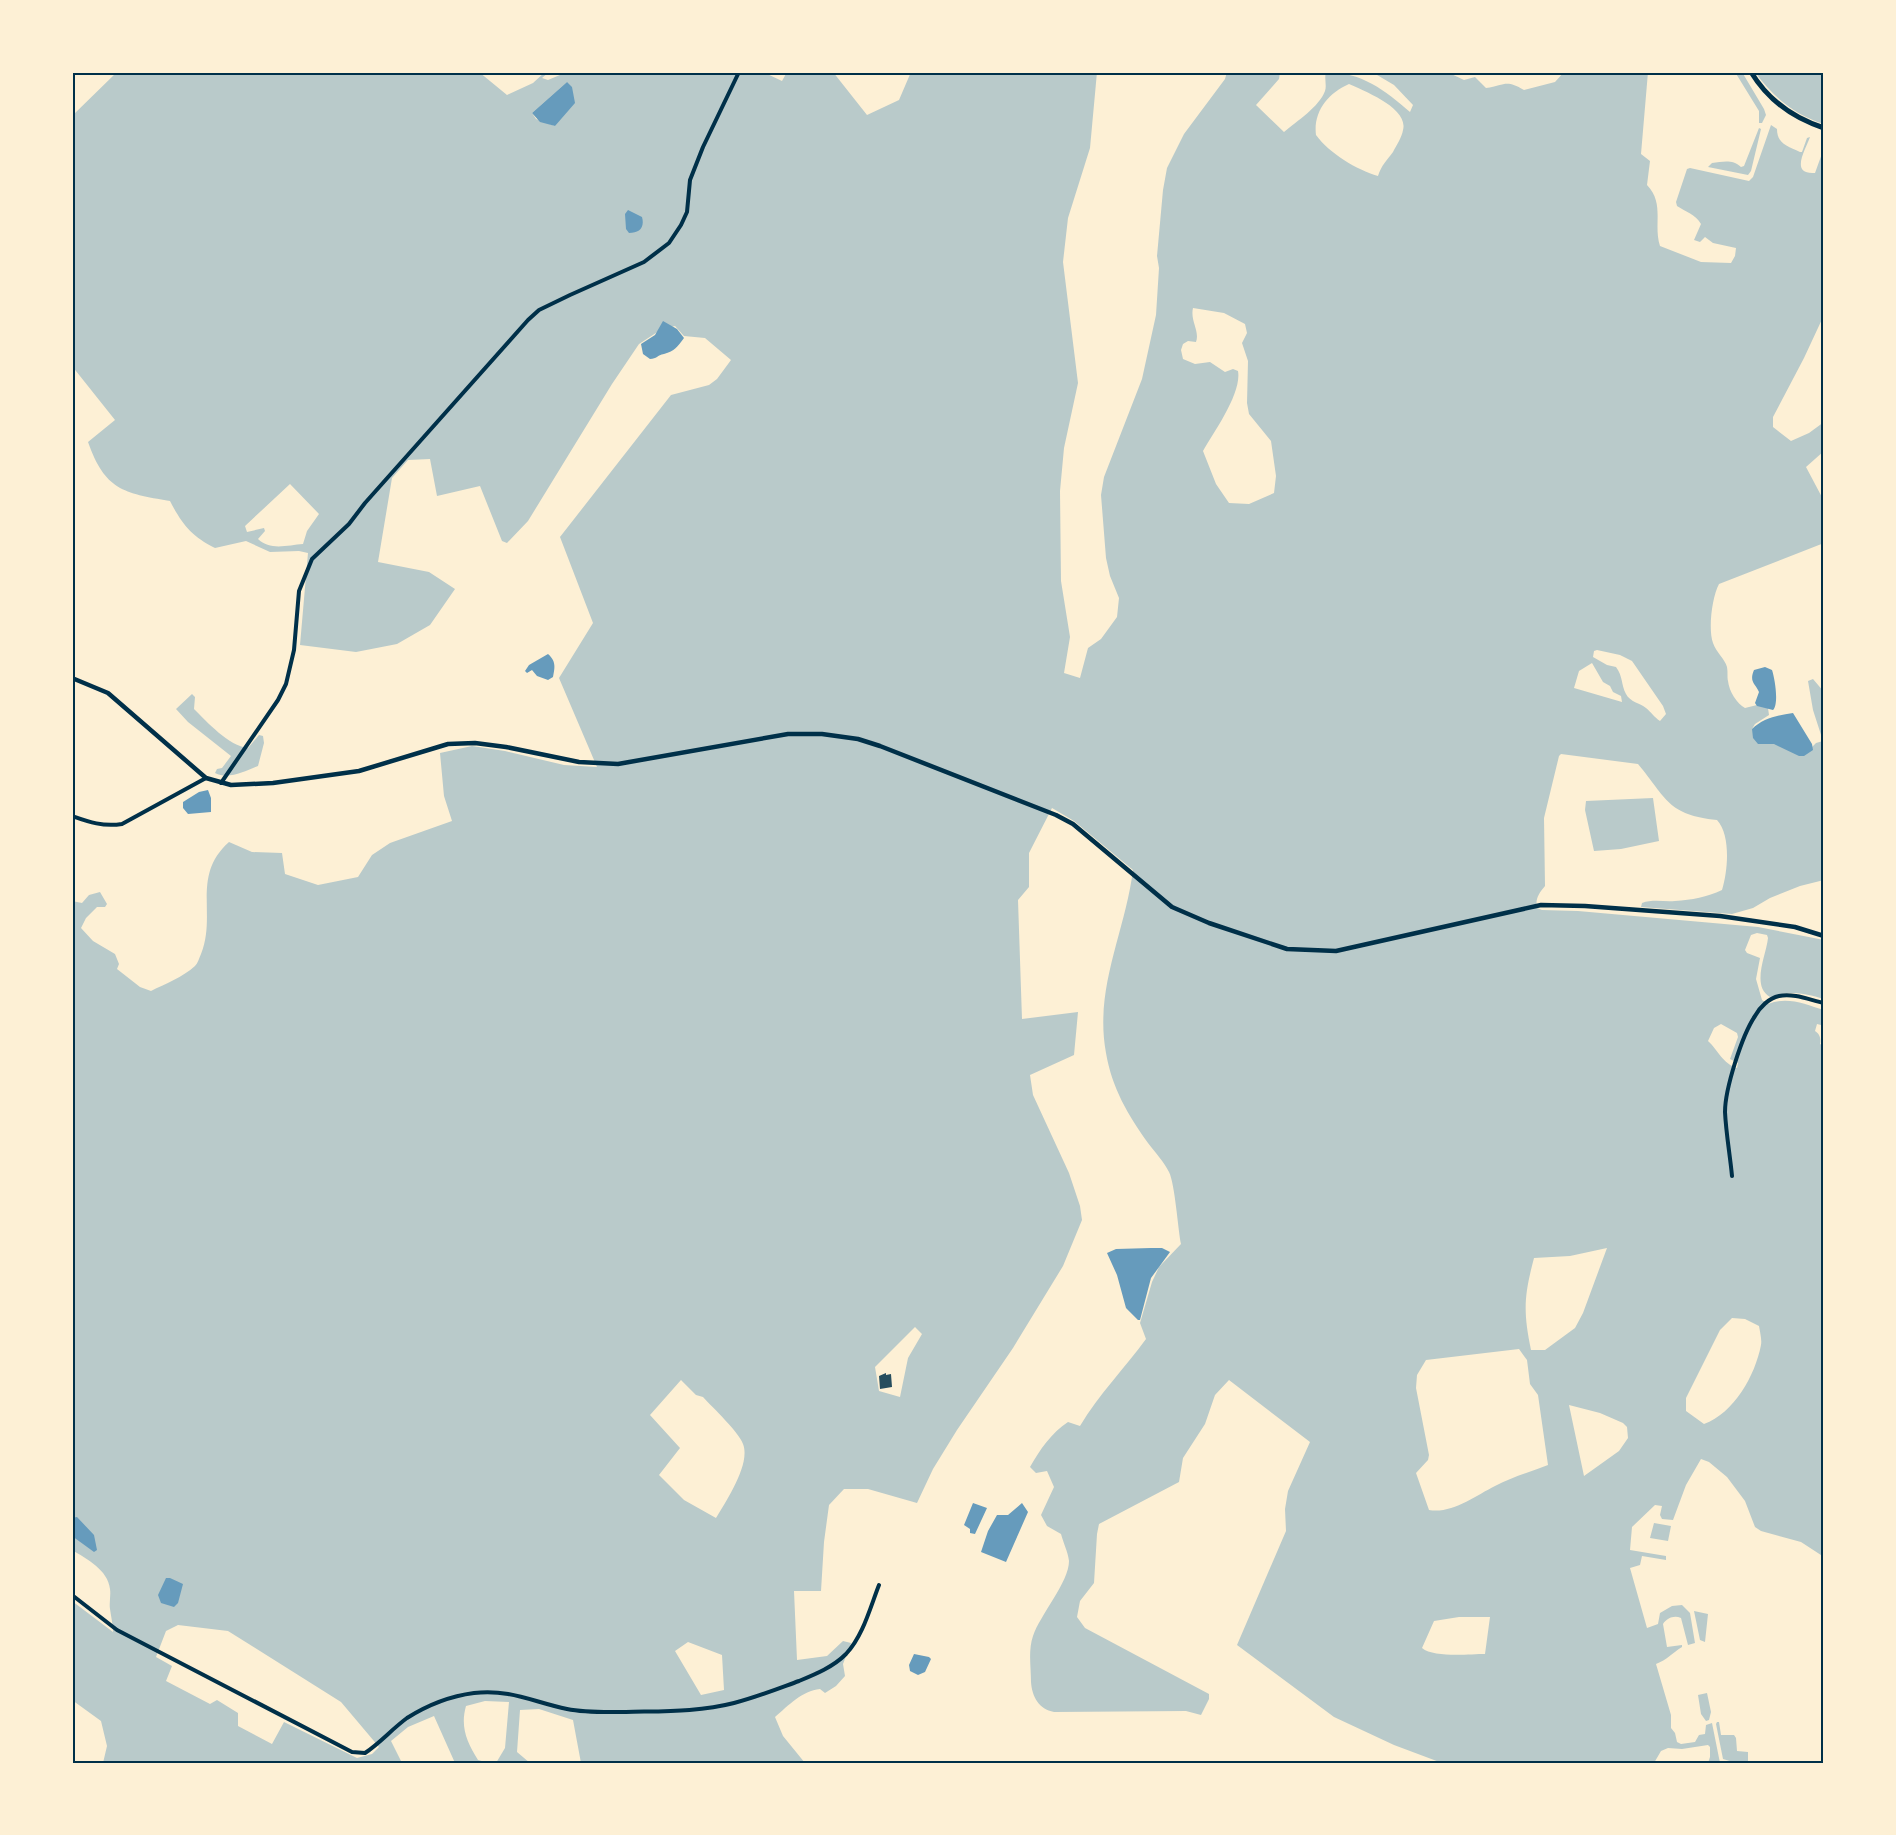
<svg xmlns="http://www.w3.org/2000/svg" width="1896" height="1835" viewBox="0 0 1896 1835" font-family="Rubik,sans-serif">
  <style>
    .green { fill: #b9caca; fill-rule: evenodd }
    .water { fill: #669bbc }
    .building { fill: #264d5e }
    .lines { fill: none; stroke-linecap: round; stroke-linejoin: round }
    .minor { stroke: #003049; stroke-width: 4 }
    .tertiary { stroke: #003049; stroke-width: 4.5 }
    .secondary { stroke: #003049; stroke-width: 5 }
    .neatline { fill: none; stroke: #003049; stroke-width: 2 }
  </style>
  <rect width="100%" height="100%" fill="#fdf0d5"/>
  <!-- green -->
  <path class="green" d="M117,72H479L507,95L533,83L545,72H549L542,78L548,80L567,72H763L782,81L787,72H833L867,115L899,100L911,72H1097L1090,148L1068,218L1063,262L1078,383L1064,448L1060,491L1061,581L1070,637L1064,673L1080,678L1088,648L1101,639L1117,617L1119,598L1110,576L1106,558L1101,495L1104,477L1142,379L1156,315L1159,268L1157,256L1163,190L1167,168L1184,134L1225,79L1227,72H1280L1279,79L1256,105L1284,132C1297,121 1319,107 1325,91C1327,85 1324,79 1326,72C1361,72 1385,90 1410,112L1413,105L1394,85L1372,72H1447L1464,80L1475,77L1486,88C1505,85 1506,79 1524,90L1555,82L1564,72H1648L1641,154L1650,161L1647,185C1665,204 1653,224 1660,246L1701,262L1731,263L1735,256L1736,248L1713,243L1705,237L1700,242L1694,240L1701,224C1695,214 1686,212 1677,206L1676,202L1687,169L1690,168L1749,181L1753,177L1771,125L1777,129C1777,144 1788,146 1800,152H1802L1807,138L1810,137C1806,149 1789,175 1815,173L1824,148V315L1804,358L1773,417V427L1791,441L1809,433L1824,422V451L1806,467L1824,501V543L1719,584C1712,597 1708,629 1713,643C1716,652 1725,659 1727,667C1728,672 1727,677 1728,681C1729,691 1737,704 1745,708L1757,705L1768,708L1769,715L1755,724L1752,729L1809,750L1816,743L1823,741L1813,710L1808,681L1813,679L1824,692V880L1800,886L1770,898L1753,908L1732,914L1641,907L1642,903C1653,899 1664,902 1675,901C1692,900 1707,897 1722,890C1728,871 1731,835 1717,820C1668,815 1667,799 1638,764L1561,754L1559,756L1544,818L1545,886C1539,893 1535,899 1537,908L1542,910L1578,911L1758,927L1824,940V999C1804,993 1789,990 1770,997C1751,986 1766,956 1768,938L1767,935L1757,933L1751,935L1745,950L1747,953L1760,958L1756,979L1762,1000L1768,1004C1787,996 1805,1004 1824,1010L1821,1025L1817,1024L1815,1031C1820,1034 1821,1039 1820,1044L1824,1046V1557L1801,1542L1761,1531L1755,1527L1745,1501L1727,1477L1709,1462L1701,1459L1686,1485L1673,1520L1662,1519L1660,1515L1662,1506L1655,1505L1632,1527L1630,1550L1666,1556V1560L1642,1556L1640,1565L1630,1568L1647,1628L1658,1624L1660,1613L1672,1606L1682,1605L1690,1613L1695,1643L1688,1645L1681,1618C1674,1615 1667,1618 1663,1624L1667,1647L1682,1645V1647C1672,1653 1667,1660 1656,1664L1671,1715V1728L1675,1733L1677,1742L1681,1744L1695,1742L1699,1735L1705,1734L1706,1725L1712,1723L1720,1763H1708L1710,1757V1747L1708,1745L1682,1749L1668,1748L1661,1751L1654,1763H1442L1394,1745L1334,1717L1237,1645L1286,1531L1285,1509L1288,1491L1310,1442L1229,1380L1215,1395L1205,1424L1183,1458L1179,1482L1099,1524L1097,1534L1094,1583L1080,1601L1077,1617L1085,1628L1209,1694V1699L1201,1715L1186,1711L1054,1712C1039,1709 1032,1697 1031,1682C1031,1666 1028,1651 1033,1636C1040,1615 1069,1582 1069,1561C1068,1552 1063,1542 1061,1534L1047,1526L1041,1515L1054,1487L1047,1471L1036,1473L1030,1467C1039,1451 1052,1432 1068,1422L1080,1426C1099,1394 1125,1368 1146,1339L1140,1323L1152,1282L1159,1267L1181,1244C1178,1229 1175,1184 1169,1172C1164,1162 1155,1152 1148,1143C1128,1115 1112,1088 1106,1053C1094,988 1125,933 1133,870L1074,821L1052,808L1029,853V887L1018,900L1022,1019L1078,1012L1074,1055L1030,1075L1033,1095L1069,1173L1080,1206L1082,1220L1063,1266L1013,1348L957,1430L933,1469L917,1503L868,1489H844L829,1505L824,1542L821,1591H794L797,1660L827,1656L843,1641L851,1643L843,1664L845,1676L836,1686L825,1693L820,1689C802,1691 789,1705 775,1717L783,1736L805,1763H581L573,1720L539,1709L520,1710L517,1752L530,1763H496L505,1748L509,1702L485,1701L466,1706C460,1727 467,1742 478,1760L489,1763H455L434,1716L408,1727L391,1741L402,1763H103L107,1746L101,1721L72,1700V1601L113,1632C113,1624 111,1617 110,1609C109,1602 111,1596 110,1589C108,1570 87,1559 72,1550V901L82,903L89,895L100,892L107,904L105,907H97L86,918L81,928L93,941L115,954L119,964L117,969L140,987L151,991C165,984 183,977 195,966C198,963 199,958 201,954C217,914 191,876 229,842L252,852L282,853L285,874L318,885L358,877L372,855L390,843L452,821L444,796L440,753L472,746L505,751L564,765L597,767L559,678L593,623L560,537L671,395L709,385L717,379L731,360L705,338L684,336L675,326L662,329L639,344L612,384L528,521L507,543L502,541L480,486L437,496L430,459L408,460L392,478L378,562L429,572L455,589L430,625L397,644L356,652L300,645L308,553L299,551L270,552L246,541L215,548C191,536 182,524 170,501C123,493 105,490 88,442L115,420L72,366V307L74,300L72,282V116ZM567,82L555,126L536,119L532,113ZM1349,84C1364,91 1409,108 1403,130C1402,137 1396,146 1393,152C1387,160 1381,166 1378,176C1357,170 1329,153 1316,135C1313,112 1328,93 1349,84ZM1193,308L1224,313L1245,324L1247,333L1242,343L1248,361L1247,403L1249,414L1271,441L1276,476L1274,493L1249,504L1229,503L1216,484L1203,451C1214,432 1242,393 1238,371L1233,369L1225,372L1210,362L1195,364L1183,359L1181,350L1183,344L1188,341L1196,342C1200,331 1190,321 1193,308ZM290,484L319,514L307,531L303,544C288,545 270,551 258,539L265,531L264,528L247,532L245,526ZM1597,650L1620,655L1632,661L1663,706L1666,714L1660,721C1654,717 1651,712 1646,708C1640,703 1630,702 1626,694C1621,685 1623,676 1616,667L1607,665L1593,657L1594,651ZM1592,663L1603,682L1610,686L1613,692L1621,696L1622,702L1574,688L1579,671ZM1721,1024L1737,1033L1738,1037L1730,1059L1738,1063L1737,1068C1723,1064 1718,1050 1708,1041L1714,1028ZM1607,1248L1583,1313L1575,1328L1545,1350H1531C1523,1311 1524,1296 1534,1258L1570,1256ZM1732,1318L1745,1319L1759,1326C1760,1332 1762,1340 1761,1345C1755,1376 1734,1413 1704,1424L1686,1411V1398L1720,1330ZM915,1327L922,1334L908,1358L900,1397L879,1391L875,1367ZM1519,1349L1527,1360L1530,1384L1538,1395L1548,1465C1530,1472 1512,1477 1495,1486C1475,1496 1452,1514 1429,1510L1416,1473L1428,1460L1429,1455L1416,1388L1417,1375L1426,1360ZM681,1380L696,1395L703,1397C713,1408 739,1432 743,1444C751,1464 726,1501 716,1518L684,1500L659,1475L680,1448L650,1415ZM1569,1405L1600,1413L1623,1423L1627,1427L1628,1438L1619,1451L1584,1476ZM1459,1617H1490L1485,1654C1469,1654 1434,1658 1422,1648L1434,1621ZM178,1625L228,1631L341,1702L379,1747L372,1754L357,1758L284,1722L272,1744L238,1726V1713L217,1700L210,1704L166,1681L172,1666L156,1657L166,1631ZM688,1642L722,1655L724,1690L701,1695L675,1651Z
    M1735,72H1742L1764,109L1766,115L1762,123H1759V111Z
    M1755,72H1824V124C1795,115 1773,97 1755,72Z
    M1759,128L1761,129L1751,171L1748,175L1708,167L1712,163C1723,162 1732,159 1741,167L1744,166Z
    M192,694L195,697L194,709C207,722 229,746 248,748L259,735L263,736L264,743L258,766C245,771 229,780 215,773L217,769L222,768L231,756L188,722L176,709Z
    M1653,798L1659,841L1621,849L1594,851L1585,810L1586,801Z
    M1654,1523L1671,1526L1668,1541L1650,1538Z
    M1694,1611L1708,1614L1705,1642L1700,1640Z
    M1707,1693L1711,1712L1709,1720L1706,1721L1701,1714L1698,1695Z
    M1717,1722H1719L1721,1735H1734L1736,1738L1737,1751L1748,1752V1762H1733L1723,1759L1716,1724Z"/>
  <!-- water -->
  <path class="water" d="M567,82L572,87L575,103L555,126L540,122L532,113Z
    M628,210L642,217C645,228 639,233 629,233L626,229L625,214Z
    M663,321L677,329L684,338C677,347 675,351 664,354C657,355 657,359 650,359L643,354L641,344L655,335Z
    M548,654C556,661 555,667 553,677L548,680L537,676L532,670L527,673L525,671L529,665Z
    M1765,667L1772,670C1775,679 1779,704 1773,710L1757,706L1755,703L1759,692C1755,683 1749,682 1754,670Z
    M1793,713L1812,744L1813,750L1804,756H1799L1774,744H1758L1753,738L1752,729C1763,718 1778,715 1793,713Z
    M208,790L211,798V812L188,814L183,808V802L199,792Z
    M1151,1248H1162L1170,1252L1151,1278L1140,1320H1138L1126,1308L1117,1275L1107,1253L1116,1249Z
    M973,1503L987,1508L975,1534L970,1533V1529L964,1525Z
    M1022,1503L1028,1512L1006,1562L981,1552L988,1531L997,1515H1008Z
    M77,1517L94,1535L97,1550L94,1552L72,1536V1518Z
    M166,1578H170L183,1584L178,1603L174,1607L161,1603L158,1595Z
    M914,1654L929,1657L931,1659L925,1672L918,1675L910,1671L909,1665Z"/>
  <!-- building -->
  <path class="building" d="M886,1373V1375L891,1374L892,1387L880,1389L879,1376Z"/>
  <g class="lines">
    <!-- minor -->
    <path class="minor" d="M221,783L278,700L286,684L294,650L299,591L312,559L349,524L365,503L528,320L539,310L570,295L644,262L669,243L681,225L687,212L690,180L703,147L739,72
      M72,816C89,822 103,827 122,824L206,778
      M1732,1176C1730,1155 1726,1133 1725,1112C1725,1089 1742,1035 1755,1016C1760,1007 1769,998 1779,996C1794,993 1810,1000 1824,1003
      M72,1595L117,1630L352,1752L365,1753C380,1743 392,1729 407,1718C426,1706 451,1696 474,1693C511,1689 533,1702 567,1709C586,1713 607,1712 626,1712C662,1711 699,1712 734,1703C757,1697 777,1689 799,1681C816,1674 833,1667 846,1654C863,1636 870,1608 879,1585"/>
    <!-- tertiary -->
    <path class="tertiary" d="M72,678L108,693L206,778L231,785L273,783L359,771L448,744L475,743L506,747L579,762L618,764L788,734H822L858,739L880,746L1056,815L1073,824L1172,907L1209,923L1287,949L1336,951L1541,905L1585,906L1720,916L1795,927L1824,936"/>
    <!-- secondary -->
    <path class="secondary" d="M1751,72C1768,100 1793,118 1824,128"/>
  </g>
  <!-- border -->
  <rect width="1896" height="1835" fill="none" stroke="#fdf0d5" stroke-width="147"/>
  <rect x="74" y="74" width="1748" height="1688" class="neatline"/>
</svg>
